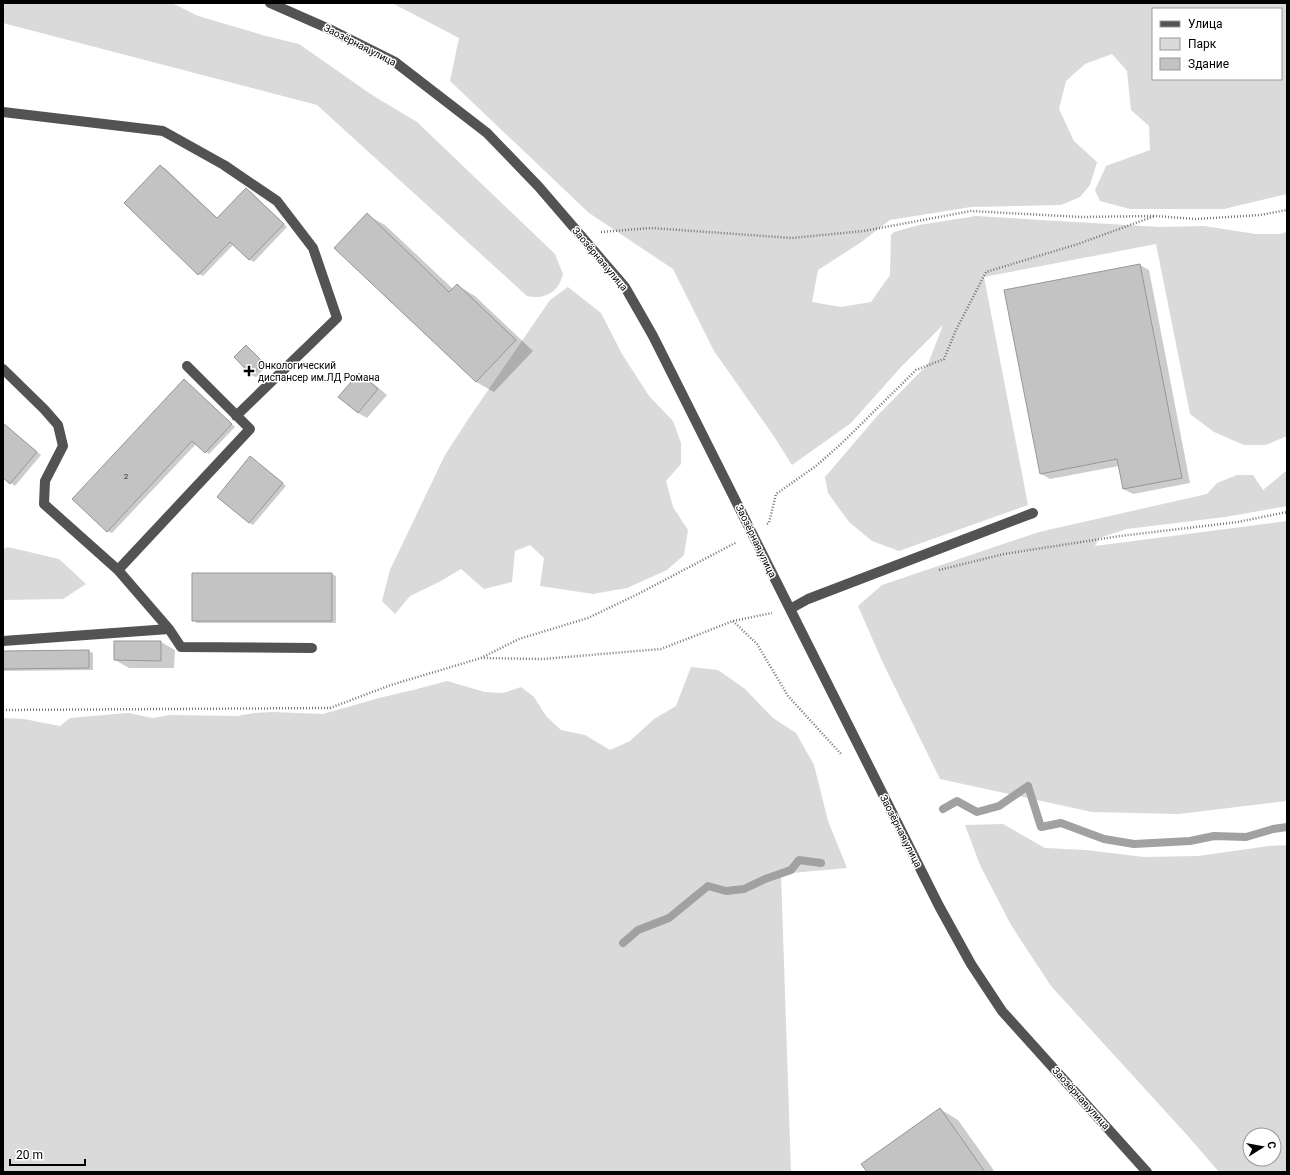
<svg xmlns="http://www.w3.org/2000/svg" width="1290" height="1175" viewBox="0 0 1290 1175" font-family="Roboto,sans-serif">
  <style>
    .green { fill: #dadada; fill-rule: evenodd }
    .shadow { fill: #0003 }
    .lines { fill: none; stroke-linecap: round; stroke-linejoin: round }
    .stream { stroke: #a1a1a1; stroke-width: 8 }
    .building { fill: #c3c3c3; stroke: #979797 }
    .path { stroke: #757575; stroke-width: 2.5; stroke-dasharray: 1 2; stroke-linecap: butt }
    .minor { stroke: #535353; stroke-width: 10 }
    .poi-dot { fill: #000; stroke: #fff; stroke-width: 1.5 }
    .labels { text-anchor: middle; dominant-baseline: central; stroke-width: 3; stroke-linejoin: round; paint-order: stroke }
    .number-label { font-size: 8px; fill: #313131 }
    .street-label { font-size: 10px; fill: #000; stroke: #fff }
    .poi-label { font-size: 10px; fill: #000; stroke: #fff; text-anchor: start }
  </style>
  <rect width="100%" height="100%" fill="#fff"/>
  <!-- green -->
  <path class="green" d="M3,3H172L198,16L266,36L299,44L372,95L417,122L555,254L563,274C562,278 560,283 558,286C551,296 538,299 527,296L317,105L3,23Z
    M392,3H1287V194L1224,209H1130L1100,201L1095,190L1106,166L1150,150L1149,126L1131,110L1127,71L1112,54L1085,64L1066,81L1059,109L1074,141L1097,162L1090,185L1080,197L1061,205L971,207L890,220L860,243L818,270L812,302L841,307L871,302L890,275L891,235L894,232L919,225L976,216L1160,227L1204,226L1256,234H1280L1287,232V436L1266,445H1244L1214,432L1190,414L1156,244L984,277L1028,505L899,551L872,541L849,522L828,493L825,477L878,415L928,364L943,325L901,367L851,423L792,465L773,435L714,351L673,269L589,213L450,81L459,38ZM1153,9H1281V79H1153Z
    M568,287L601,313L622,354L649,396L673,421L681,443V464L666,481L673,507L688,530L684,555L667,570L627,588L593,594L540,586L544,558L530,545L515,551L512,582L484,589L461,569L439,582L410,596L395,614L382,601L390,570L445,455L469,418L550,300Z
    M1287,470V506L1225,517L1127,529L1099,538L1095,546L1287,521V801L1179,814L1092,812L940,779L882,661L858,606L882,585L1039,532L1207,494L1217,483L1237,475H1253L1263,490Z
    M8,547L59,559L86,584L63,599L3,600V549Z
    M691,667L718,670L745,689L773,718L796,733L814,765L828,821L847,868L781,874L791,1172H3V718L24,719L60,726L70,718L128,713L153,718L169,715L237,716L254,713L273,712L323,714L379,698L413,690L447,681L485,692L503,693L521,687L534,697L546,716L561,730L585,735L610,750L630,741L654,719L676,706Z
    M1003,824L1045,848L1086,850L1144,857L1198,856L1269,846L1287,845V1172H1219L1187,1135L1051,986L1011,925L980,865L965,825ZM1250,1135H1274V1159H1250Z"/>
  <!-- shadow -->
  <path class="shadow" d="M160,166L165,168L218,219L246,189L250,191L287,227L254,262L250,260L234,244L203,276L199,274Z
    M367,215L385,225L453,289L457,285L475,296L533,351L494,392L476,382L335,248Z
    M1140,265L1149,270L1190,483L1133,494L1123,489L1119,466L1050,479L1041,474Z
    M246,346L250,349L267,366L256,377L251,375L235,357Z
    M359,374L368,379L387,395L367,418L358,413Z
    M184,380L188,383L235,427L209,454L196,444L112,533L107,531Z
    M3,423L41,455L15,486L3,477Z
    M255,460L286,486L253,525L249,523Z
    M332,574L336,576V623H197L193,620Z
    M161,642L175,650L174,668H129L115,660Z
    M88,651L93,653V670L3,671V652Z
    M940,1109L958,1120L995,1172H868Z"/>
  <g class="lines">
    <!-- stream -->
    <path class="stream" d="M943,809L957,801L977,812L999,806L1028,786L1041,827L1061,823L1104,839L1134,844L1190,841L1214,836L1246,837L1273,829L1287,827
      M623,943L638,930L669,918L708,886L726,891L744,889L765,879L791,870L799,860L821,863"/>
  </g>
  <!-- building -->
  <path class="building" d="M160,165L217,218L246,188L284,224L249,260L230,242L198,275L124,203Z
    M367,213L449,292L457,284L516,340L476,382L334,248Z
    M1140,264L1182,478L1123,489L1117,459L1040,474L1004,290Z
    M246,345L264,363L251,375L234,357Z
    M359,373L378,389L358,413L338,397Z
    M184,379L232,424L205,453L192,441L107,532L72,499Z
    M3,423L37,452L10,484L3,478Z
    M250,456L283,483L249,523L217,497Z
    M192,573H332V621H192Z
    M114,641H161V661L114,660Z
    M89,650V668L3,669V651Z
    M940,1108L985,1172H867L861,1164Z"/>
  <g class="lines">
    <!-- path -->
    <path class="path" d="M601,232L651,228L792,238L864,231L971,211L1081,217L1155,216L1196,219L1260,215L1287,210
      M767,524L769,523L776,494L816,466L843,442L916,370L944,359L956,330L986,272L1078,244L1155,216
      M939,570L1004,554L1120,536L1238,522L1287,512
      M733,621L757,644L788,696L842,755
      M481,658L519,639L588,618L638,594L737,542
      M3,710L330,708L391,685L481,658L543,659L661,649L733,621L772,613"/>
    <!-- minor -->
    <path class="minor" d="M270,3L327,28L395,62L487,133L539,187L625,287L653,336L939,906L971,964L1002,1011L1147,1172
      M3,112L163,131L224,165L277,201L313,248L337,318L236,416
      M3,369L44,409L58,425L63,446L45,481L44,504L118,570L250,429L187,366
      M118,570L169,629L181,647L312,648
      M790,609L808,599L1033,513
      M3,641L169,629"/>
  </g>
  <!-- markers -->
  <path class="poi-dot" d="M247 365h4v4h4v4h-4v4h-4v-4h-4v-4h4z"/>
  <g class="labels">
    <!-- number labels -->
    <g class="number-label">
      <text x="126" y="476">2</text>
    </g>
    <!-- street labels -->
    <g class="street-label">
      <text transform="translate(360 45) rotate(27)">Заозёрная улица</text>
      <text transform="translate(600 259) rotate(50)">Заозёрная улица</text>
      <text transform="translate(756 541) rotate(64)">Заозёрная улица</text>
      <text transform="translate(901 831) rotate(63)">Заозёрная улица</text>
      <text transform="translate(1081 1098) rotate(48)">Заозёрная улица</text>
    </g>
    <!-- poi labels -->
    <g class="poi-label">
      <text x="258" y="365">Онкологический<tspan x="258" dy="12">диспансер им.ЛД Романа</tspan></text>
    </g>
  </g>
  <!-- border -->
  <rect width="1290" height="1175" fill="none" stroke="#000000" stroke-width="8"/>
  <!-- legend -->
  <rect x="1152" y="8" width="130" height="72" fill="#ffffff" stroke="#999999"/>
  <rect x="1160" y="21" width="20" height="6" fill="#535353" stroke="#999999"/>
  <text x="1188" y="28" font-size="12" fill="#000000">Улица</text>
  <rect x="1160" y="38" width="20" height="12" fill="#dadada" stroke="#999999"/>
  <text x="1188" y="48" font-size="12" fill="#000000">Парк</text>
  <rect x="1160" y="58" width="20" height="12" fill="#c3c3c3" stroke="#999999"/>
  <text x="1188" y="68" font-size="12" fill="#000000">Здание</text>
  <!-- north arrow -->
  <g transform="translate(1262 1147) rotate(79)"><circle r="19" fill="#ffffff" stroke="#999999"/>
  <path d="M0-3L7 15L0 10L-7 15Z" fill="#000000"/>
  <text y="-6" font-size="11" font-weight="bold" text-anchor="middle" fill="#000000">С</text>
  </g>
  <!-- scale -->
  <path d="M10 1159v6h75v-6" fill="none" stroke="#000000" stroke-width="2"/>
  <text x="16" y="1159" font-size="12" fill="#000000" stroke="#ffffff" stroke-width="3" paint-order="stroke">20 m</text>
</svg>
